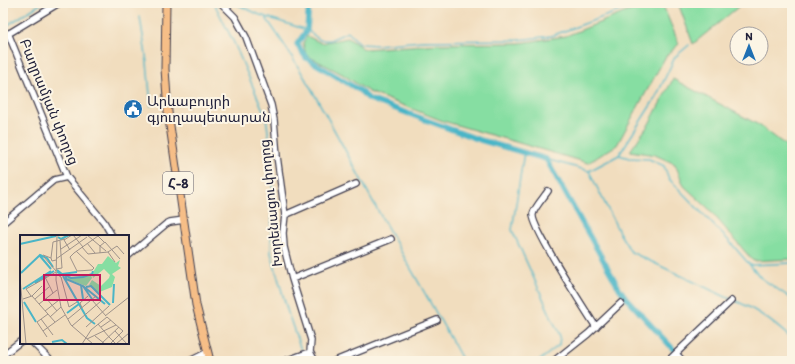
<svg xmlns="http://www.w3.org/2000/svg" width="795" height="364" viewBox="0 0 795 364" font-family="Itim,'Noto Sans Armenian',sans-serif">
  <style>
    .green { fill: #86dea2; stroke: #54806e }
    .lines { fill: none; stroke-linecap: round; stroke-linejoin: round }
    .stream { stroke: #4ab5c7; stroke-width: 1.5 }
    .canal { stroke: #4ab5c7; stroke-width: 5.5 }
    .minor-casing { stroke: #413e4f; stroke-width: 8 }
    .major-casing { stroke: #413e4f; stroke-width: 9 }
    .minor { stroke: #fff; stroke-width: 5.5 }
    .major { stroke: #f6be87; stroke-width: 7 }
    .labels { text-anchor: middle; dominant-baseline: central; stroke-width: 4; stroke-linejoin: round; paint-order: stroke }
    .shield { fill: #fcf5e5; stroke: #63616e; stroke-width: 1 }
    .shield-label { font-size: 13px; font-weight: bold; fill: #22223b }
    .poi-label { font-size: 14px; fill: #22223b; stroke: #fcf5e5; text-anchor: start }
    .street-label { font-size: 14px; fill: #22223b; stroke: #fcf5e5 }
    .inset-river { fill: none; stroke: #4ab5c7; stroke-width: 2 }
    .inset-road { fill: none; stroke: #9e928a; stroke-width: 1 }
    .view { fill: #c2185b; fill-opacity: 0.15; stroke: #c2185b; stroke-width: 2 }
    .inset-edge { fill: none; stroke: #22223b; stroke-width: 2 }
  </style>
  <rect width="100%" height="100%" fill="#fcf5e5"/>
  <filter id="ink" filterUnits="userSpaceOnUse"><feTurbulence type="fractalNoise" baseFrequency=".025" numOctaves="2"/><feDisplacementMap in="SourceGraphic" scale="8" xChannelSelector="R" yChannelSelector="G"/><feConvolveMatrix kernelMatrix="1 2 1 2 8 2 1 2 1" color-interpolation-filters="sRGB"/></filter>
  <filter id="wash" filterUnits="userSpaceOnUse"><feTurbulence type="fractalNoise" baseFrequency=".012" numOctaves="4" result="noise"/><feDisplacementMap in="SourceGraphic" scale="16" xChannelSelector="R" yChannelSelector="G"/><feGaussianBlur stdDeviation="0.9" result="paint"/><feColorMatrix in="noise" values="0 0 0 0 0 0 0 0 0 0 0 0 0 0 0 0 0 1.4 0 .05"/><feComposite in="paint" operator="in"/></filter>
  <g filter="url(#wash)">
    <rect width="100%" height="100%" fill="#f1ddbe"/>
    <!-- green -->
    <path class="green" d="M662,3L679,44L666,56L617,145L588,163L443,121L369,92L342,74L306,55L303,43L307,36L321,43L348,38L364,49L439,44L520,43L566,36L626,12Z
      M678,3H743L693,44Z
      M673,79L759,125L792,150V259L753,261L708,208L684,186L675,164L655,155L630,151L649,124Z"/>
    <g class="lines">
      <!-- stream -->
      <path class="stream" d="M214,3L235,45L266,117L271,153L273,190L271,244V253L288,313L301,350
        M234,3L260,15L307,30L320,40H330L348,32L360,44L377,45L422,41L518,40L551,36L641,3
        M140,17L147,62L151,106
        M266,18C306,74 338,137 371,198C401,253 433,306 463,361
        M3,28L42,3
        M524,152L512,230L560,336L559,345L539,361
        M619,155L656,97L675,57L689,45
        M546,159L589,171L620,234L631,252L730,299C754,307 773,322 792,339
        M589,171L619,155L629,158L649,159L664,166L669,179L730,242L761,278L792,299
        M750,265L792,263
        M306,360V361"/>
      <!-- canal -->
      <path class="canal" d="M309,3L307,30L297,44L306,58L359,90L369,99L480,140L546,159L619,288L627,299L674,350"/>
    </g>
  </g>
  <g filter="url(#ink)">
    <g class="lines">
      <defs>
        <path id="minor" d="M221,3L235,17L246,37L271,105L274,120L277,156L285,215L283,233L284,247L292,279L311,340L310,352L315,361
          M8,33L67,177L104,222L112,236
          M3,37L59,3
          M548,191C544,197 534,208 533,214C530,225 587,313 596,327
          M285,215L356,184
          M3,223L54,180L67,177
          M128,256L166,224L170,222L184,220
          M292,279L391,239
          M33,343L51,361
          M676,354L683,361
          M3,355L21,341
          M190,361L208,352
          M285,361L310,352
          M335,361L437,320
          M554,361L588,334L621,303
          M668,361L731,301"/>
        <path id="major" d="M166,3L165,69L168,112L196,305L210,361"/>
      </defs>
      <!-- minor casing -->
      <use href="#minor" class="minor-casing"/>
      <!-- major casing -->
      <use href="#major" class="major-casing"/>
      <!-- minor -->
      <use href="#minor" class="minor"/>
      <!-- major -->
      <use href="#major" class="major"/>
    </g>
  </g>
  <!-- icons -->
  <defs>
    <symbol id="civic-disc" viewBox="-11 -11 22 22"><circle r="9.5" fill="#1f6fb2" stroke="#fcf5e5"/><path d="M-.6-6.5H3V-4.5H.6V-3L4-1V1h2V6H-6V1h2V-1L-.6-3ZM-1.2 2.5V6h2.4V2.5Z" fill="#fff"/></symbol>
  </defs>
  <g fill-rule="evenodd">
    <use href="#civic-disc" x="122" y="98" width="22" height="22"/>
  </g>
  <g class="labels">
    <!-- shield labels -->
    <rect class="shield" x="163" y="172" width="30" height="22" rx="3"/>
    <g class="shield-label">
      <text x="178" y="183">Հ-8</text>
    </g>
    <!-- poi labels -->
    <g class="poi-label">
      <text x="147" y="101">Արևաբույրի<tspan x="147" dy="16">գյուղապետարան</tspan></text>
    </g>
    <!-- street labels -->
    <g class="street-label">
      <text transform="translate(49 102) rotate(68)">Բաղրամյան փողոց</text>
      <text transform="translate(271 203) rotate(-96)">Խորենացու փողոց</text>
    </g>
  </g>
  <!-- overview -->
  <g transform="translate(20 235)">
    <rect width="109" height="109" fill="#f1ddbe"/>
    <path d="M88,21L96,28L100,25L98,31L101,33L92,39L95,42L92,52L77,58L69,50L72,45L81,51L89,43L90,40L84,34L73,43L72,39L78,29H82ZM71,40L72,43L66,51L45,43Z" fill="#86dea2"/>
    <path class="inset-river" d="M38,2L41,4L49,0M0,9L36,1M20,21L31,34M37,35L42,39L57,37M37,37L51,43L63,42L72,39L73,36M1,38L20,20L27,23L33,32M46,39V44L63,51L72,64M43,41L59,69L47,78M15,48L34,36M61,50L63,64M63,51L85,69M66,52L71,51L90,70M3,54L31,36M4,67L16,87M93,68L94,49M59,69L67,83L75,89M32,107L42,105L47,109"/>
    <path class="inset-road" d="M37,0L36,45L41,72L51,90L73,109M53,0L63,12M67,0L86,16M67,8L75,18M62,12L68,19L88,17L97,11L104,19M41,14L62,0M50,15L44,5L52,0M56,16L74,33L72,35L57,36L50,22L54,18L78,1L84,7M88,17L95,27M80,18V11L85,7L100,24M23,20L31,23L32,26L36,25M24,22L36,36M31,23L33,7L45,4M36,24L67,2M36,34L42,33L40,6M36,39L41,42L49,72L57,67M25,42L33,58M0,43L6,109M11,61L6,54L36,37M12,61L35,87M26,63L37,76M3,64L12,61L22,51M15,64L29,52M72,65L86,81M19,69L37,55M62,73L60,68L68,61M25,76L39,65M85,81L109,62M30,82L41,72M21,84L33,100M48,84L76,61M78,89L89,102L96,109L109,98M52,91L81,66M66,92L89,71M81,92L91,85M23,96L45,80M95,96L107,109M75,101L85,109M27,102L17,87L28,79M67,104L96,90M62,109L71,95L87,82L103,96L90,109M81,109L99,92"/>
    <path class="view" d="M24,40H80V65H24Z"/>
    <rect width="109" height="109" class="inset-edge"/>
  </g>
  <!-- margin -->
  <rect width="795" height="364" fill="none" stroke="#fcf5e5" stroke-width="16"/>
  <!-- north arrow -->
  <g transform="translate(749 46)"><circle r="19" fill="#fcf5e5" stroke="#a5a1a1"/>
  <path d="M0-3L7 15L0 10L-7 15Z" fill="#1f6fb2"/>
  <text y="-6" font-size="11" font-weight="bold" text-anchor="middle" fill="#22223b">N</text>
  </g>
</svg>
